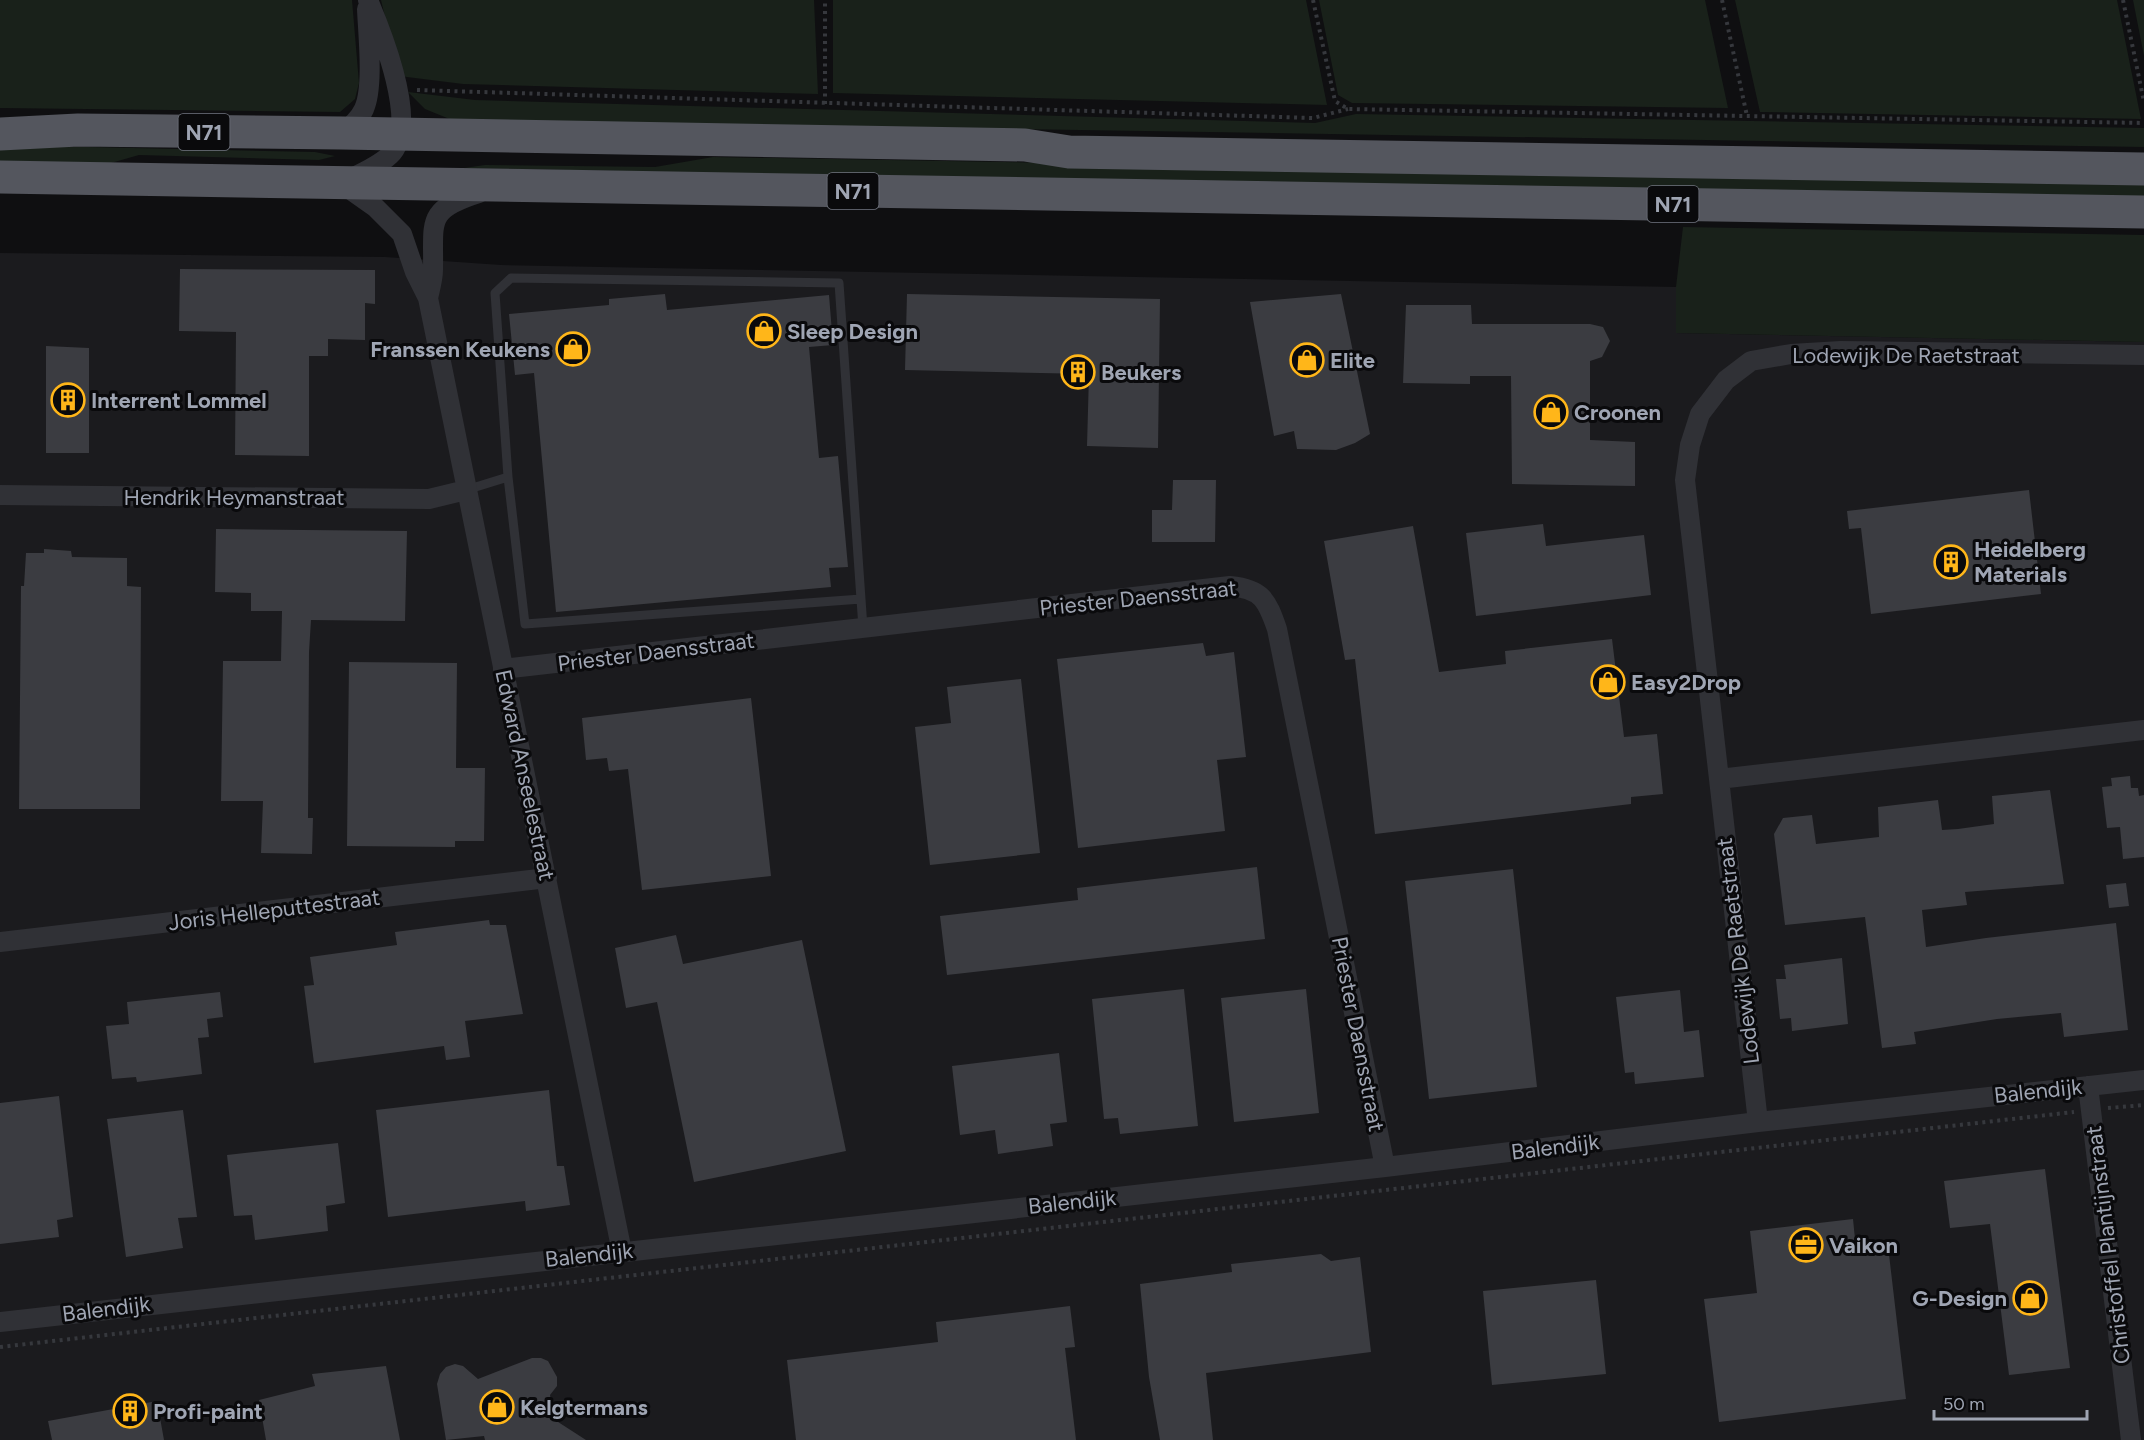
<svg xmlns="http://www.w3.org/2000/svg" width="2144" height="1440" viewBox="0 0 2144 1440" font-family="Figtree,sans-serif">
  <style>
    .built { fill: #1b1b1e }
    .green { fill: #19211a }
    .building { fill: #3b3c41 }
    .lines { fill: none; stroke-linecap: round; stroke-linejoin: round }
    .path { stroke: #36383d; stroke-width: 4; stroke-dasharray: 3 4.5; stroke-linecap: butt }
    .service { stroke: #303136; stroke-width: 9 }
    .minor { stroke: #303136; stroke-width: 20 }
    .trunk { stroke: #54565e; stroke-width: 33 }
    .labels { text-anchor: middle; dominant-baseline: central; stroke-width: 6; stroke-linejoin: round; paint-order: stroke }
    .shield { fill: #0a0a0c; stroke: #727681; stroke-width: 1.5 }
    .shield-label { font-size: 21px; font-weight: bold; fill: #9fa5b3 }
    .poi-label { font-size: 22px; font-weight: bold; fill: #9fa5b3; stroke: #0a0a0c; text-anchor: start }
    .street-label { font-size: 22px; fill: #9fa5b3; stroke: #0a0a0c }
  </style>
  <rect width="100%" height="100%" fill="#0f0f11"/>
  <!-- built -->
  <path class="built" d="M0,253L385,257L501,265L1676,287L1677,333L2144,342V1440H0Z"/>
  <!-- green -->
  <path class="green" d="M0,0H352L359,83L355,99L340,112L0,108Z
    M381,0H814L818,94L463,84L399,76Z
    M833,0H1306L1327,105L833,93Z
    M1319,0H1705L1728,108L1352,103L1338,95Z
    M1735,0H2117L2141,119L1760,112Z
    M2133,0H2144V56Z
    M408,92L475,100L1315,123L1356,114L2144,128V147L452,120L425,109Z
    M0,145L315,152L335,156L319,160L139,155L104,165L0,164Z
    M713,157L2144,182V201L464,168L485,165L655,167Z
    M1683,227L2144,235V342L1676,333V287Z"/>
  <!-- building -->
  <path class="building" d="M180,269L375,270V304L365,303V340L328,339V356H309V456L235,455L236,332L179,331Z
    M665,294L667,310L829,295L833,345L809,347L819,458L838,456L848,567L829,568L831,587L556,612L534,373L515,375L509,314L609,305V299Z
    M907,294L1160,299L1158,448L1087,446L1089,374L905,370Z
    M1341,294L1370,434L1355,443L1336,450L1297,449L1294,431L1274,436L1250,302Z
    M1406,305H1471L1472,324H1590L1603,327L1610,341L1602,357L1590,361V440L1635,442V486L1512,484L1511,376H1470V384L1403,383Z
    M46,346L89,348V453H46Z
    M1173,480H1216L1215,542H1152V510H1172Z
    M2029,490L2041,594L1871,614L1861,528L1849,529L1847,511Z
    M1543,524L1546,546L1644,535L1651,595L1476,616L1466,533Z
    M1413,526L1439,672L1506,664L1505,651L1612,639L1624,737L1657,734L1663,794L1631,797V804L1375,834L1355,659L1345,660L1324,541Z
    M216,529L407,531L405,621L311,620L309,652L308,818H313L312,854L261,853L263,801H221L223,661H281L282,611H251V593L215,592Z
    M44,549L71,551L72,557L127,558V586L141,587L140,809H19L21,586H24L26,553H44Z
    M1203,643L1206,656L1234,652L1246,757L1217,760L1225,831L1078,848L1057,659Z
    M349,662L457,663L456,768H485L484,841H455V847L347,846Z
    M1021,679L1040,853L930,865L915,727L951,723L947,687Z
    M751,698L771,876L642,890L628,769L609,771L607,758L586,760L582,718Z
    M2130,776L2131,788H2138L2139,796L2144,795V857L2123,859L2120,827L2107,828L2102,787L2112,786L2111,778Z
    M2050,790L2064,884L1965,892L1967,905L1922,910L1926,947L1986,938L2116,923L2128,1030L2064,1037L2061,1013L1997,1019L1914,1032L1916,1044L1882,1048L1865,917L1785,925L1774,834L1783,818L1812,815L1816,844L1879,837L1878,807L1938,800L1942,830L1958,829L1994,824L1992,796Z
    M1257,867L1265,939L947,975L940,916L1078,900L1077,888Z
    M1513,869L1537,1087L1429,1099L1405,881Z
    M2126,883L2129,906L2109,908L2106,885Z
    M489,920L490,925H506L523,1014L465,1021L470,1057L446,1060L444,1046L314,1063L304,986L314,985L310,957L397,945L395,932Z
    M676,935L683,964L802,940L846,1151L694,1182L657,1002L626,1008L615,948Z
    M1842,958L1848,1024L1792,1031L1791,1018L1780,1019L1776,979H1786L1784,965Z
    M1184,989L1198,1126L1120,1134L1118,1118L1104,1119L1092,999Z
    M1306,989L1319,1113L1234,1122L1221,998Z
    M1680,990L1684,1032L1699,1030L1704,1077L1635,1084L1634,1072L1625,1073L1616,997Z
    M220,992L223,1017L207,1019L209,1037L198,1038L202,1074L137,1082L136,1077L112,1079L106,1026L129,1024L127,1002Z
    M1059,1053L1067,1122L1050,1124L1053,1146L998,1154L995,1130L960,1135L952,1066Z
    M549,1090L557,1166H564L570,1205L526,1211L525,1201L388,1217L376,1110Z
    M59,1096L73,1217L57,1220L59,1237L0,1244V1103Z
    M183,1110L197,1217L178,1218L183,1248L126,1257L107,1119Z
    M338,1143L345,1203L326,1206L328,1231L255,1240L252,1215L234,1216L227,1155Z
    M2045,1169L2070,1368L2009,1375L1990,1224L1950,1228L1944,1181Z
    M1853,1219L1856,1249L1888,1246L1906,1399L1719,1422L1704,1299L1757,1293L1750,1231Z
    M1321,1254L1331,1261L1360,1257L1371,1352L1206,1373L1213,1440H1160L1149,1377L1140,1284L1232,1272L1231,1264Z
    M1596,1280L1606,1374L1492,1385L1483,1291Z
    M1070,1306L1075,1347L1065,1348L1076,1440H796L787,1360L938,1342L936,1322Z
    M532,1358H541L548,1361L557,1377V1386L550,1395L555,1420L586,1440H485L484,1436L446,1440L437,1384L440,1374L446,1367L455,1364L463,1366L478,1379Z
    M386,1366L400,1440H266L259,1400L315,1386L312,1374Z
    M157,1401L164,1440H52L48,1421Z"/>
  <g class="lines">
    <!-- path -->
    <path class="path" d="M1313,0L1335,101L1348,109L2144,123
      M1722,0L1747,116
      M2123,0L2144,102
      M417,90L1313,118L1348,109
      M825,104V0
      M2108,1108L2144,1105
      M0,1347L2074,1112"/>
    <!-- service -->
    <path class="service" d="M508,477L525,624L861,599
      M466,490L508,477L495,293L511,278L839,283L863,628"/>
    <!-- minor -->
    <path class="minor" d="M368,0C382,33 420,127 390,155C376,168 357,175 341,183L375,207L402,234L415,272L428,298L622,1252
      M341,133C351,126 359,120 364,109C374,87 368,34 367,9
      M428,298C430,289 433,279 433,270C434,221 425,210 479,193
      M0,495L429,499L466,490
      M503,669L1230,586C1262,589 1267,600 1277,629L1385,1167
      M1719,779L2144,730
      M0,942L547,878
      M2088,1086L2131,1440
      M1758,1122L1685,480L1690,445L1700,414L1726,380L1751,361L1791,354L1841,351L2144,355
      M0,1322L1385,1167L1758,1122L2144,1080"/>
    <!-- trunk -->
    <path class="trunk" d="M0,134L78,130L341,133L1025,145L1069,152L2144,169
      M0,177L2144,212"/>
  </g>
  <!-- icons -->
  <defs>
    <symbol id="shop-ring" viewBox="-11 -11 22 22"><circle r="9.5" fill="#0a0a0c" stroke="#ffb619" stroke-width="1.5"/><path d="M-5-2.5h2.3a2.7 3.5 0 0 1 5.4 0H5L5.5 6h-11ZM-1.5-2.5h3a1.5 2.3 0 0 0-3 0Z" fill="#ffb619"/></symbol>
    <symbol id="building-ring" viewBox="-11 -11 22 22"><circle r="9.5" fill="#0a0a0c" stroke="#ffb619" stroke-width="1.5"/><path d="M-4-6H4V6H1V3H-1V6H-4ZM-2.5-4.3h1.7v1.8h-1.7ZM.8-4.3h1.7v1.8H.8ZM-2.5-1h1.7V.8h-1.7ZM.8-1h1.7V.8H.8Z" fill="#ffb619"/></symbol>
    <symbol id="office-ring" viewBox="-11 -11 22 22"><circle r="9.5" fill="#0a0a0c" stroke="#ffb619" stroke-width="1.5"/><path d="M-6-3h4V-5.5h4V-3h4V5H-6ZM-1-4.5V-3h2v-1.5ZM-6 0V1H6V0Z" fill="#ffb619"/></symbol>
  </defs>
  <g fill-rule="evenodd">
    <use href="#shop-ring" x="745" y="312" width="38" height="38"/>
    <use href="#shop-ring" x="554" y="330" width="38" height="38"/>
    <use href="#shop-ring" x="1288" y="341" width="38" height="38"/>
    <use href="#building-ring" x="1059" y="353" width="38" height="38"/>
    <use href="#building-ring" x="49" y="381" width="38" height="38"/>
    <use href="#shop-ring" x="1532" y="393" width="38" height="38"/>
    <use href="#building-ring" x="1932" y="543" width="38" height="38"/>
    <use href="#shop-ring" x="1589" y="663" width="38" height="38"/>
    <use href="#office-ring" x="1787" y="1226" width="38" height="38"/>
    <use href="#shop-ring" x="2011" y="1279" width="38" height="38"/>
    <use href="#shop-ring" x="478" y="1388" width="38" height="38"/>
    <use href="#building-ring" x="111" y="1392" width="38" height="38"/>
  </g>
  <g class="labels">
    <!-- shield labels -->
    <g class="shield">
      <rect x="178.5" y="114" width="51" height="36" rx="4.5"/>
      <rect x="827.5" y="173" width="51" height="36" rx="4.5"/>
      <rect x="1647.5" y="186" width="51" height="36" rx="4.5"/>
    </g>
    <g class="shield-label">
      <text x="204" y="132">N71</text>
      <text x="853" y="191">N71</text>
      <text x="1673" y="204">N71</text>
    </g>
    <!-- poi labels -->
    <g class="poi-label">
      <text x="787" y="331">Sleep Design</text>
      <text x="550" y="349" text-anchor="end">Franssen Keukens</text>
      <text x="1330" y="360">Elite</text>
      <text x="1101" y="372">Beukers</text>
      <text x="91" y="400">Interrent Lommel</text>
      <text x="1574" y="412">Croonen</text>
      <text x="1974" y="549">Heidelberg<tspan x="1974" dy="25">Materials</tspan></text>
      <text x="1631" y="682">Easy2Drop</text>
      <text x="1829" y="1245">Vaikon</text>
      <text x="2007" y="1298" text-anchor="end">G-Design</text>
      <text x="520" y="1407">Kelgtermans</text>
      <text x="153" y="1411">Profi-paint</text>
    </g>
    <!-- street labels -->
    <g class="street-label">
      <text x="1906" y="355">Lodewijk De Raetstraat</text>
      <text x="234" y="497">Hendrik Heymanstraat</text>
      <text transform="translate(1138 598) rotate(-6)">Priester Daensstraat</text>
      <text transform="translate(656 652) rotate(-7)">Priester Daensstraat</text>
      <text transform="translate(525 775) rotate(78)">Edward Anseelestraat</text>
      <text transform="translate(274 910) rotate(-7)">Joris Helleputtestraat</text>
      <text transform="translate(1738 951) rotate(-97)">Lodewijk De Raetstraat</text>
      <text transform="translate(1358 1034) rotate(79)">Priester Daensstraat</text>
      <text transform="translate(2038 1091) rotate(-6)">Balendijk</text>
      <text transform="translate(1555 1147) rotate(-7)">Balendijk</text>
      <text transform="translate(1072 1202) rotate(-6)">Balendijk</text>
      <text transform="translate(2108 1245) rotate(-97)">Christoffel Plantijnstraat</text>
      <text transform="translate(589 1255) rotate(-6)">Balendijk</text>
      <text transform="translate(106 1309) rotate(-7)">Balendijk</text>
    </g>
  </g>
  <!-- scale -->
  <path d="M1934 1410v9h153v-9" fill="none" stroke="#9fa5b3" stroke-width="3"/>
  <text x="1943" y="1410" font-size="18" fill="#9fa5b3" stroke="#0a0a0c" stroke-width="4.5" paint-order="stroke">50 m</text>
</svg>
